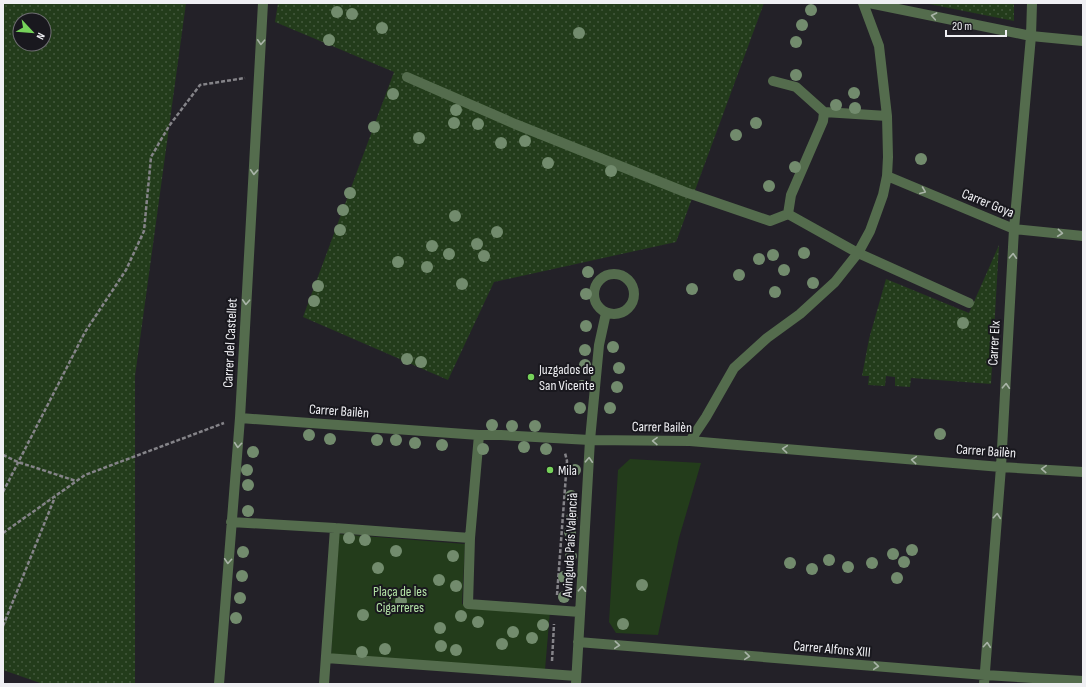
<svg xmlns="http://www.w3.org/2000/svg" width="1086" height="687" viewBox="0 0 1086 687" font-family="'Sofia Sans Condensed',sans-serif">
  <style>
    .grass { fill: url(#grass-dots); fill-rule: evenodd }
    .park { fill: #233c1b }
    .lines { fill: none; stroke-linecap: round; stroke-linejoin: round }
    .path { stroke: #858489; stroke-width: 2.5; stroke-dasharray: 4 2; stroke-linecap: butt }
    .minor { stroke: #546c4d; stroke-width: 10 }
    .tree { fill: #728b6d }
    .oneway { stroke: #a9b4a8 }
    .poi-dot { fill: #76d25a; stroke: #19181e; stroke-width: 1.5 }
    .labels { text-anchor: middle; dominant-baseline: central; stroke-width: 4; stroke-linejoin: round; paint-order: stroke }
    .street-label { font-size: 14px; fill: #efeff3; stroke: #19181e }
    .poi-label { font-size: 14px; fill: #efeff3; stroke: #19181e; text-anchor: start }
    .park-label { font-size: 14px; fill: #b3e2a6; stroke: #19181e }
  </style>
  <defs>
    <pattern id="grass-dots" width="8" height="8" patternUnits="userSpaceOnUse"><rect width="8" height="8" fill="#233c1b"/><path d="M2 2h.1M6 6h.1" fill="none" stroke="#43583d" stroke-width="1.8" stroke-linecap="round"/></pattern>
  </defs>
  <rect width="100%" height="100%" fill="#232128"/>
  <!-- grass -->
  <path class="grass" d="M3,3H186L135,376V684H43L3,670ZM20,20H44V44H20Z
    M278,3H764L676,242L494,282L448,380L303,317L394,72L275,22Z
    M924,3H1014V21Z
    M999,245L991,384L911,378L910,387L895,386V377L886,376L885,386L868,385L869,376H862L869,339L886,279L969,313Z"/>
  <!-- park -->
  <path class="park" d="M630,459L701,463L679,538L658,635L616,633L609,622L618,470Z
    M339,534L465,544L462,604L550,611L545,670L331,655Z"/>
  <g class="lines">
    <!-- path -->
    <path class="path" d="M3,455L18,462L76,481
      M3,492L85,332L126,270L144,231L151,157L169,126L200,85L245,78
      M3,533L85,475L224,423
      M557,595L567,461L565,453
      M3,626L55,497
      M552,661L554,624"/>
    <!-- minor -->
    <path class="minor" d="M869,3L1031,36L1083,41
      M407,77L515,124L685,192L770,221L788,214L858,253L969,303
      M773,81L796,87L824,112L823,121L791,195L788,214
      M824,112L887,116
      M887,176L1014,229L1083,236
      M594 294a20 20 0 1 1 40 0a20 20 0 1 1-40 0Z
      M240,418L479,435H501L590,440L690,441L1001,467L1083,472
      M479,435L470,538L468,604L580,612
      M690,441L706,417L734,368L767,338L800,314L835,282L858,253L870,231L883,195L887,176L888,157L887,116L879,46L863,3
      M231,522L335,528L470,538
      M578,642L985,675L1083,681
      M326,658L576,676
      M219,684L240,418L263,3
      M324,684L335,528
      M576,684L590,440L599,345L606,313
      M984,684L1001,467L1014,229L1031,36L1032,3"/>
  </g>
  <!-- trees -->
  <g class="tree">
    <circle cx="811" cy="10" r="6"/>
    <circle cx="337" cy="12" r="6"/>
    <circle cx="352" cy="14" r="6"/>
    <circle cx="802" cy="25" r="6"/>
    <circle cx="382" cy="28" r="6"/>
    <circle cx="579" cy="33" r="6"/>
    <circle cx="329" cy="40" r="6"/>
    <circle cx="796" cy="42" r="6"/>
    <circle cx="796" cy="75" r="6"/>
    <circle cx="854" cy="93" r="6"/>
    <circle cx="393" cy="94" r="6"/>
    <circle cx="836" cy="105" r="6"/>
    <circle cx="855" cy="108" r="6"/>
    <circle cx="456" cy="110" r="6"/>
    <circle cx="454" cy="123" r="6"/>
    <circle cx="756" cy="123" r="6"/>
    <circle cx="478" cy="124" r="6"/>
    <circle cx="374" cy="127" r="6"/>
    <circle cx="736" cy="135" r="6"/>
    <circle cx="419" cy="138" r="6"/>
    <circle cx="525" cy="141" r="6"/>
    <circle cx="501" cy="143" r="6"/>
    <circle cx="921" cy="159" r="6"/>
    <circle cx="548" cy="163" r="6"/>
    <circle cx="795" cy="167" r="6"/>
    <circle cx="611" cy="171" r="6"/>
    <circle cx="769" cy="186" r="6"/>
    <circle cx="350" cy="193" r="6"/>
    <circle cx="343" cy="210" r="6"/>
    <circle cx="455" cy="216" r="6"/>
    <circle cx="340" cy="230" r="6"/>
    <circle cx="497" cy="232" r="6"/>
    <circle cx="477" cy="244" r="6"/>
    <circle cx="432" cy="246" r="6"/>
    <circle cx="804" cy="253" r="6"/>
    <circle cx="449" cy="254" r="6"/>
    <circle cx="773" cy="255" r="6"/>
    <circle cx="484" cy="256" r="6"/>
    <circle cx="759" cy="259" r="6"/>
    <circle cx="398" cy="262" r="6"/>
    <circle cx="427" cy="267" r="6"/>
    <circle cx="784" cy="270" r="6"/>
    <circle cx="588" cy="272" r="6"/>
    <circle cx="739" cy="275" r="6"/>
    <circle cx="813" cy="283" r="6"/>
    <circle cx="462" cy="284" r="6"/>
    <circle cx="318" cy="286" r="6"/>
    <circle cx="692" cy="289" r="6"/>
    <circle cx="775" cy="292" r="6"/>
    <circle cx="586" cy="294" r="6"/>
    <circle cx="314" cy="301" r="6"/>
    <circle cx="963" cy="323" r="6"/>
    <circle cx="586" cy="326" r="6"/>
    <circle cx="613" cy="347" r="6"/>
    <circle cx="585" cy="350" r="6"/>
    <circle cx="407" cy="359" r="6"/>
    <circle cx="421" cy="362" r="6"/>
    <circle cx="585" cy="365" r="6"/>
    <circle cx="619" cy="368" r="6"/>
    <circle cx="582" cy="386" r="6"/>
    <circle cx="617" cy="387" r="6"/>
    <circle cx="580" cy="408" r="6"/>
    <circle cx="610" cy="408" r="6"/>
    <circle cx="492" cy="425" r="6"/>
    <circle cx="512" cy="426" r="6"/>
    <circle cx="535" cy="426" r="6"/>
    <circle cx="940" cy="434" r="6"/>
    <circle cx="309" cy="435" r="6"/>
    <circle cx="330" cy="439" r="6"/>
    <circle cx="377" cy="440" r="6"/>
    <circle cx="396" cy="440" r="6"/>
    <circle cx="415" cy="443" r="6"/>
    <circle cx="442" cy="445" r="6"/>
    <circle cx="524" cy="447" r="6"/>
    <circle cx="483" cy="449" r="6"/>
    <circle cx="546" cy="449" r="6"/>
    <circle cx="253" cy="452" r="6"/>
    <circle cx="247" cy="470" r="6"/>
    <circle cx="575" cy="470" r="6"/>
    <circle cx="248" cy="485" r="6"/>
    <circle cx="571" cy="496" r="6"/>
    <circle cx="248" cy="511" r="6"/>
    <circle cx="572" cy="518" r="6"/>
    <circle cx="570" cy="532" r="6"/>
    <circle cx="349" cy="538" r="6"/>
    <circle cx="365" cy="540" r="6"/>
    <circle cx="912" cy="550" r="6"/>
    <circle cx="396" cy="551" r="6"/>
    <circle cx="243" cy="552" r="6"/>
    <circle cx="893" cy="554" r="6"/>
    <circle cx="453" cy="556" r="6"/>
    <circle cx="571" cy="556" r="6"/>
    <circle cx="829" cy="560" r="6"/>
    <circle cx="904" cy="562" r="6"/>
    <circle cx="790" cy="563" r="6"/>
    <circle cx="872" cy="563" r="6"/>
    <circle cx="848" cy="567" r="6"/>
    <circle cx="378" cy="568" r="6"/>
    <circle cx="812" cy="569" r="6"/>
    <circle cx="242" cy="576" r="6"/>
    <circle cx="564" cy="577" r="6"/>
    <circle cx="897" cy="578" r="6"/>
    <circle cx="439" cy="580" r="6"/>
    <circle cx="642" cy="585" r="6"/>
    <circle cx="456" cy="586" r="6"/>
    <circle cx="564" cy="597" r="6"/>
    <circle cx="240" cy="598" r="6"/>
    <circle cx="401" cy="601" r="6"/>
    <circle cx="363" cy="615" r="6"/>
    <circle cx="461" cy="616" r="6"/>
    <circle cx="236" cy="618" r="6"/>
    <circle cx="478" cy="622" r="6"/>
    <circle cx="623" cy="624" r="6"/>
    <circle cx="543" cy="625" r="6"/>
    <circle cx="440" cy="628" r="6"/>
    <circle cx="513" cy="632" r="6"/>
    <circle cx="532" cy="638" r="6"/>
    <circle cx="502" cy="644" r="6"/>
    <circle cx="441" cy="646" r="6"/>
    <circle cx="385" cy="649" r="6"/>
    <circle cx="456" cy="650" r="6"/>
    <circle cx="362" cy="652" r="6"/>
  </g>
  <!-- one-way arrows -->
  <defs><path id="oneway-chevron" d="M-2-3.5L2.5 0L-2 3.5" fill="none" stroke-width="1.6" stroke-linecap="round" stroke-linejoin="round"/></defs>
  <g class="oneway">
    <use href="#oneway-chevron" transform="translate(934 16) rotate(-169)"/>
    <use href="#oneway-chevron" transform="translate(261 42) rotate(93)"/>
    <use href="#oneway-chevron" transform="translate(254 172) rotate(93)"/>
    <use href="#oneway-chevron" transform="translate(923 191) rotate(22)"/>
    <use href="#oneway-chevron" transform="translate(1060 233) rotate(6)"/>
    <use href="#oneway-chevron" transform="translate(1013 256) rotate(-87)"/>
    <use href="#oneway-chevron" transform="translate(246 302) rotate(93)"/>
    <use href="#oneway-chevron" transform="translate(1006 386) rotate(-87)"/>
    <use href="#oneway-chevron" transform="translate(655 441) rotate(-179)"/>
    <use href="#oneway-chevron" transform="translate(238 445) rotate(95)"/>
    <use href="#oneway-chevron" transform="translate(785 449) rotate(-175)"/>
    <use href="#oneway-chevron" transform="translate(589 460) rotate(-87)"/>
    <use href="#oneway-chevron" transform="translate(914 460) rotate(-175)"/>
    <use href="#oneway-chevron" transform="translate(1044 469) rotate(-177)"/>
    <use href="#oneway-chevron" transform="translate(997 516) rotate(-85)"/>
    <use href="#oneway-chevron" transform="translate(228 561) rotate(94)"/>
    <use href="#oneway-chevron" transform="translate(582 589) rotate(-87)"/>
    <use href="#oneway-chevron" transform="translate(617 645) rotate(5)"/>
    <use href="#oneway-chevron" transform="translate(987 645) rotate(-85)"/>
    <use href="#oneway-chevron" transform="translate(747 656) rotate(5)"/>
    <use href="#oneway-chevron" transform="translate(876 666) rotate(5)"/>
  </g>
  <!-- markers -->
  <g class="poi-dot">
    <circle cx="531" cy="377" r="4"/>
    <circle cx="550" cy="470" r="4"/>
  </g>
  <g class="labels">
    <!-- street labels -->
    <g class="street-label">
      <text transform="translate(988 203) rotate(22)">Carrer Goya</text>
      <text transform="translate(230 343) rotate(-87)">Carrer del Castellet</text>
      <text transform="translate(994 343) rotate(-87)">Carrer Elx</text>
      <text transform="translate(339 411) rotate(4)">Carrer Bailèn</text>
      <text transform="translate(662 427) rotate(1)">Carrer Bailèn</text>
      <text transform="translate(986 451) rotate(4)">Carrer Bailèn</text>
      <text transform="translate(570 545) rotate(-87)">Avinguda País Valencià</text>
      <text transform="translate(832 649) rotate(5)">Carrer Alfons XIII</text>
    </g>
    <!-- poi labels -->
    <g class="poi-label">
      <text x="539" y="369">Juzgados de<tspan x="539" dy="16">San Vicente</tspan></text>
      <text x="558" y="470">Mila</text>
    </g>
    <!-- park labels -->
    <g class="park-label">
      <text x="400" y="591">Plaça de les<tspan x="400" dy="16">Cigarreres</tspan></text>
    </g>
  </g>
  <!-- border -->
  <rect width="1086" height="687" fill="none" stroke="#efeff3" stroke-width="8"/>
  <!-- north arrow -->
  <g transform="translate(32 32) rotate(116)"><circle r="19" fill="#19181e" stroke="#6f6e73"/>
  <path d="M0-3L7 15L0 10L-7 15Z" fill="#76d25a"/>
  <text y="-6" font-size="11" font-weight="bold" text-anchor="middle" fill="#efeff3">N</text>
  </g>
  <!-- scale -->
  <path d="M946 30v6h60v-6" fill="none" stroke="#efeff3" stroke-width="2"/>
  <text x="952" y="30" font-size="12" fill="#efeff3" stroke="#19181e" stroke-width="3" paint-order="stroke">20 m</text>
</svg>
